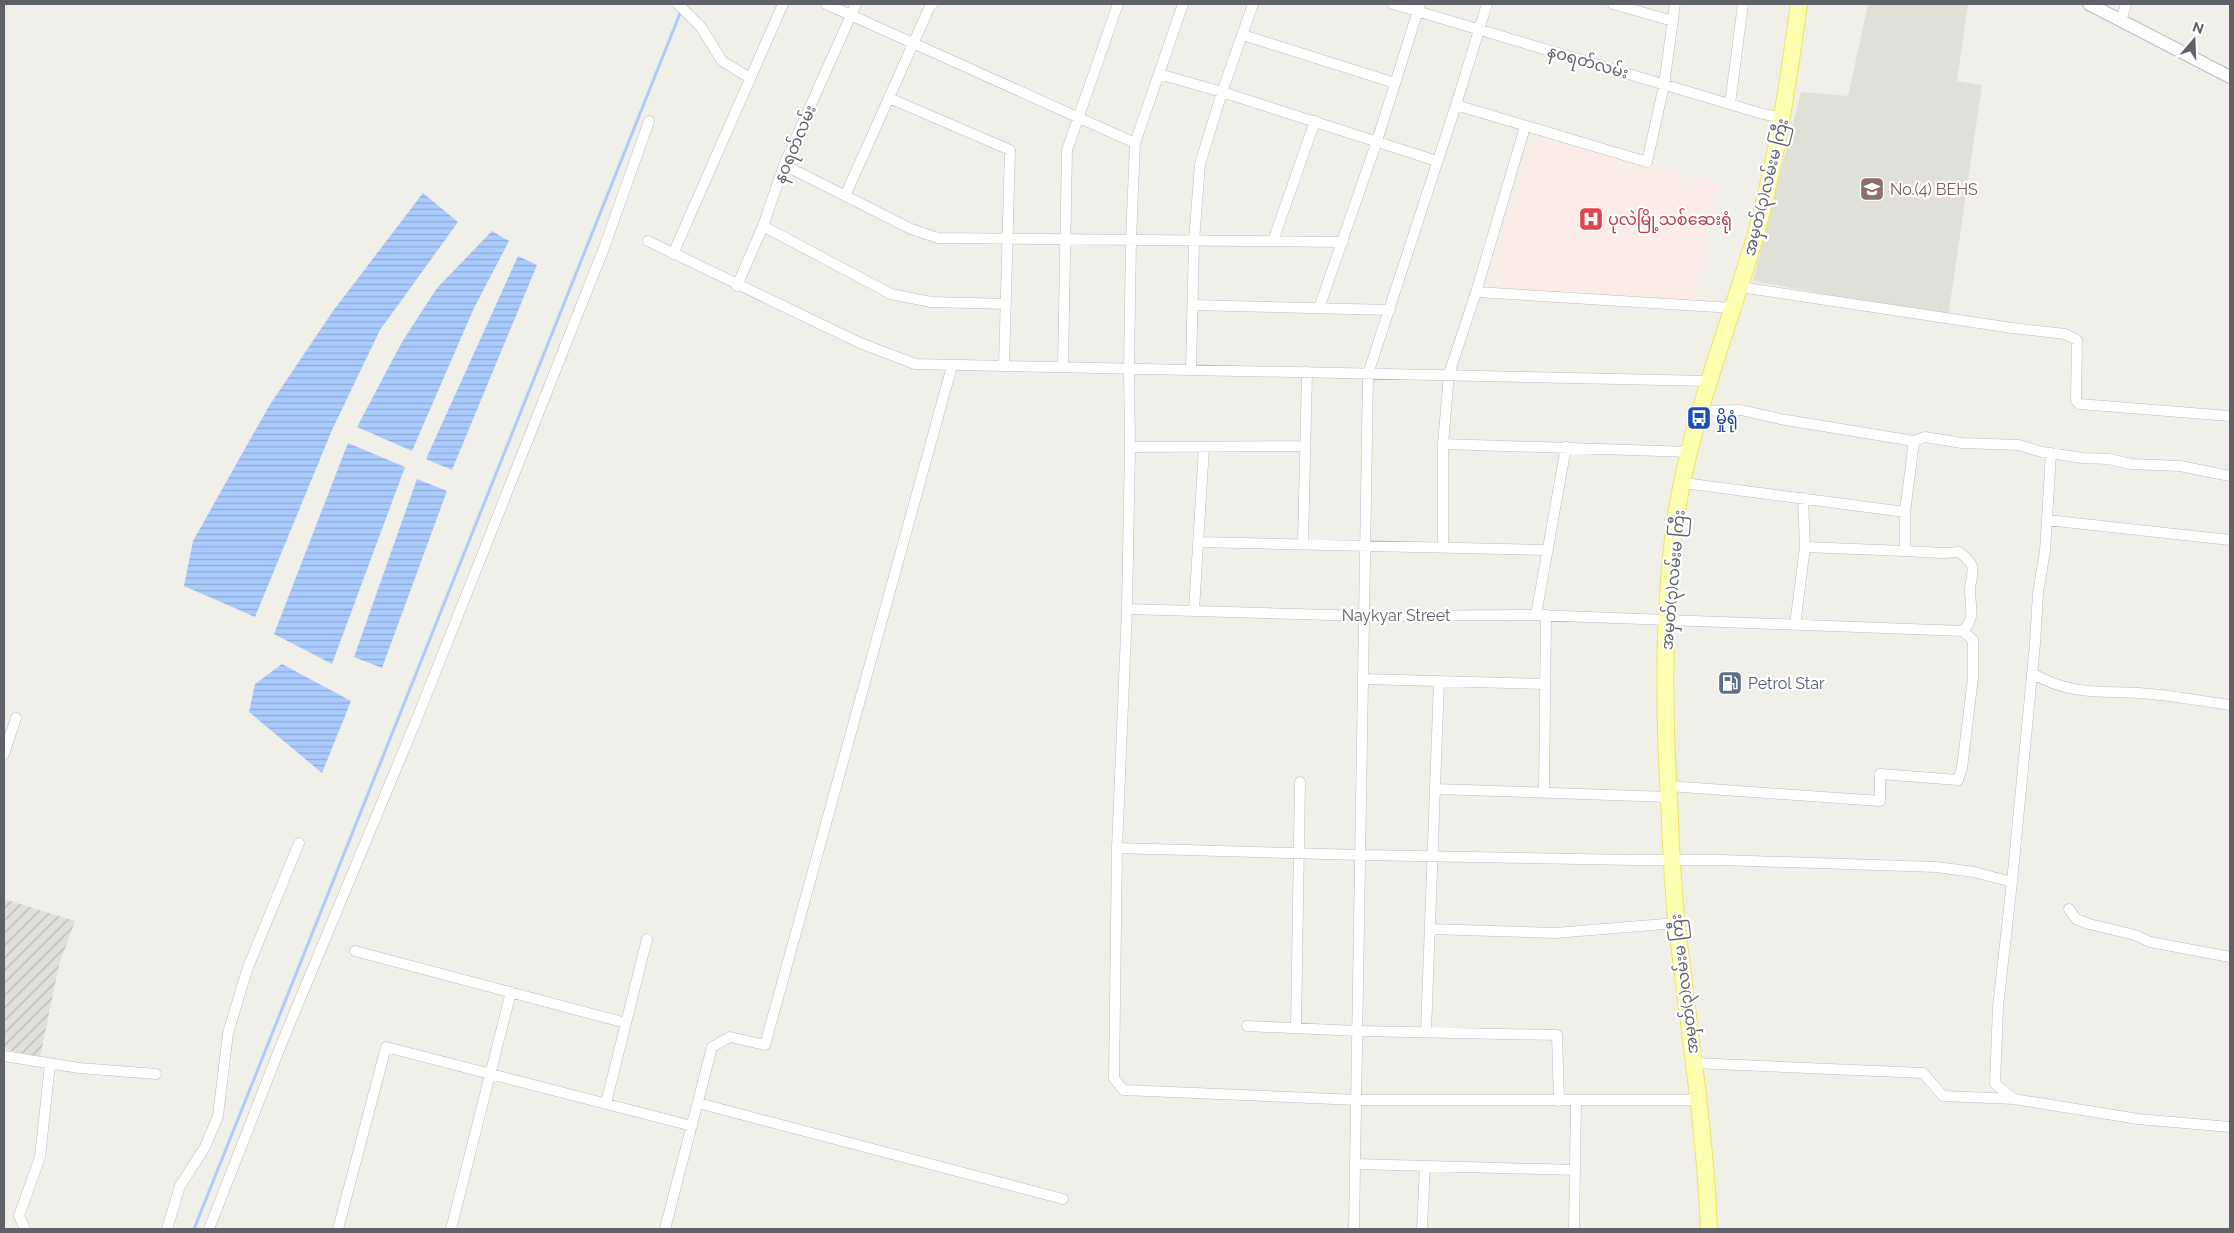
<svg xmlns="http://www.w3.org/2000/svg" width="2234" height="1233" viewBox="0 0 2234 1233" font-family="Raleway,'Noto Sans Myanmar',sans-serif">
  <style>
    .industrial { fill: url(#industrial-furrows) }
    .education { fill: #e1e0d6 }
    .medical { fill: #fcece6 }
    .water { fill: url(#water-rules) }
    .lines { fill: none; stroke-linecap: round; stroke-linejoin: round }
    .stream { stroke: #aacbfe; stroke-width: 3 }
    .minor-casing { stroke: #babbc1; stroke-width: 11 }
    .tertiary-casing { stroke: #babbc1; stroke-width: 14 }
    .primary-casing { stroke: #f1e261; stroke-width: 18 }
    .minor { stroke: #fff; stroke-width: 10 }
    .tertiary { stroke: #fff; stroke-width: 12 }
    .primary { stroke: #fdfeaf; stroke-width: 16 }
    .labels { text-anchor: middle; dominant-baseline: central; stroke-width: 4.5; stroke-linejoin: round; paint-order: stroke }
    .street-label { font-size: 16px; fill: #5f6168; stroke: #fff }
    .education-label { font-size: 16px; fill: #785e54; stroke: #fff; text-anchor: start }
    .health-label { font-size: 16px; fill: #be3a42; stroke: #fff; text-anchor: start }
    .transit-label { font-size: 16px; fill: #164399; stroke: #fff; text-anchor: start }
    .service-label { font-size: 16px; fill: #4e5e75; stroke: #fff; text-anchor: start }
  </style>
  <defs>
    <pattern id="industrial-furrows" width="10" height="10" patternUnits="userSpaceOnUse" patternTransform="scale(1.25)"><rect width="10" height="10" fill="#e0dfda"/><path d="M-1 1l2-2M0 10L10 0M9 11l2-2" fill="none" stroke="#b9b8b5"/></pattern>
    <pattern id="water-rules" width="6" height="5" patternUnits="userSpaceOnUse" patternTransform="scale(1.25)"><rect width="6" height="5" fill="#aacbfe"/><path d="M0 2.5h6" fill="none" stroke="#8ea8d1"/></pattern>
  </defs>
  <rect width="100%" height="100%" fill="#f1f0e8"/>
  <!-- industrial -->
  <path class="industrial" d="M4,899L75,921L59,965L40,1057L4,1049Z"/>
  <!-- education -->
  <path class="education" d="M1868,4H1968L1957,81L1982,85L1948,317L1753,281L1801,92L1848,96Z"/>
  <!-- medical -->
  <path class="medical" d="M1534,136L1718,185L1696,300L1487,287Z"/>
  <!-- water -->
  <path class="water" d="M423,193L458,222L380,330L332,430L255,617L184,586L193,541L269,406L333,311Z
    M492,231L509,241L474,308L412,451L357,427L402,342L437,288Z
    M518,256L537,265L452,470L426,459Z
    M348,443L405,467L332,664L274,634Z
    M417,479L447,491L382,668L354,657Z
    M282,664L351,701L322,773L249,712L255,684Z"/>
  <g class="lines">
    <!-- stream -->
    <path class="stream" d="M194,1229L681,11"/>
    <defs>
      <path id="minor" d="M678,4L701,27L722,61L750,78
        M826,4L1135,143
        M1183,4L1135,143L1131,240L1129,368L1130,447L1127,609L1117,848L1114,1078L1123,1090L1357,1100H1700
        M1393,4L1763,114L1784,118
        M1613,4L1673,21
        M2121,21L2126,4
        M1243,35L1395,83
        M1159,74L1222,92L1437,161
        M889,98L1010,150L1004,365
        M1730,104L1743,4
        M1456,105L1647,162L1664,85L1675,4
        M784,165L911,229L938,238L1343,242
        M845,196L930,6L933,4
        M763,226L891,294L931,302L1006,304
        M648,241L860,343L915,364L1709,381
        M1273,241L1315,121
        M673,254L783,4
        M737,286L763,226L784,165L856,4
        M1740,287L2012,328L2065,334L2077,340L2076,400L2079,404L2230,416
        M1476,292L1733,308
        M1193,305L1390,310
        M1319,308L1377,141L1420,4
        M1063,366L1067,150L1118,4
        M1191,369L1194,241L1200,164L1222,92L1253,4
        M1700,411L1741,410L1780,419L1914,441L1925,437L1962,443L2019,445L2042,452L2083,458L2109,459L2131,464L2180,466L2230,476
        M1914,441L1905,512V551L1942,553L1959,552C1964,556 1970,560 1972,566C1974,574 1970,582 1970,590C1970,605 1976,618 1963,631
        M1443,444L1691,452
        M1130,447L1305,446
        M1684,483L1905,512
        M2047,520L2230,540
        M1199,542L1548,550
        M1303,544L1307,372
        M1805,547L1905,551
        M1443,548V444L1449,374L1476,292L1525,127
        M1127,609L1364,616L1536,615L1963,631L1973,640V678L1962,768L1958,780L1880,774V801L1668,786
        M1194,611L1204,447
        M1536,615L1566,447
        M1795,625L1805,547L1803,498
        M2032,673C2068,695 2100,691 2139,693C2170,695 2200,701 2230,705
        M1363,679L1545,684
        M4,754L16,718
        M1435,789L1669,797
        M1544,792L1546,615
        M1117,848L1361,855L1634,860H1721L1936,867L1974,872L2012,882L1998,1007L1995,1084L2014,1099
        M2012,882L2035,644L2038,593L2045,551L2051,453
        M2069,909L2076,919L2089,924L2135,935L2150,942L2230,957
        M1430,929L1555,933L1677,923
        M355,951L626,1023
        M1247,1026L1358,1031L1557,1035L1559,1101
        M1296,1028L1300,782
        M1426,1032L1439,681
        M4,1056L79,1068L156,1074
        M1694,1063L1923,1073L1943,1096L2014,1099L2138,1119L2230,1127
        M606,1103L647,939
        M698,1103L1063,1199
        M1356,1164L1575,1170
        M25,1229L19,1216L40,1157L50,1064
        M167,1229L180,1186L205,1147L218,1116L228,1033L247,970L299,843
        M209,1229L283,1040L418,716L494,525L604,248L649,121
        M338,1229L386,1047L692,1126
        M451,1229L511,992
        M665,1229L712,1047L730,1037L765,1045L952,366
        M1354,1229L1368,374L1456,105L1487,4
        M1422,1229L1425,1166
        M1574,1229L1576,1101"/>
      <path id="tertiary" d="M2089,4L2230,77"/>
      <path id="primary" d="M1709,1229C1705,1127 1688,1026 1677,925C1672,883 1671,842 1669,800C1664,711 1663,626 1673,538C1685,434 1726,336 1755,237C1777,158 1788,84 1799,4"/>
    </defs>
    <!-- minor casing -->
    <use href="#minor" class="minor-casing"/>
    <!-- tertiary casing -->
    <use href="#tertiary" class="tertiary-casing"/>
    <!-- primary casing -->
    <use href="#primary" class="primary-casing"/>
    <!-- minor -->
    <use href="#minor" class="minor"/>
    <!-- tertiary -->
    <use href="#tertiary" class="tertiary"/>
    <!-- primary -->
    <use href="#primary" class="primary"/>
  </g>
  <!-- icons -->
  <defs>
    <symbol id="school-square" viewBox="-11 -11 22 22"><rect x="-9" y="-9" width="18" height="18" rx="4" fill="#8d6e63" stroke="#fff"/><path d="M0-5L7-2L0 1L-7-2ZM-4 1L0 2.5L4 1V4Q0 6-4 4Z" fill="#fff"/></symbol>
    <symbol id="hospital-square" viewBox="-11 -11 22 22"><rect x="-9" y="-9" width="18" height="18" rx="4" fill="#e0444e" stroke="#fff"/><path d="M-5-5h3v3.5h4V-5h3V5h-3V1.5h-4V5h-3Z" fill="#fff"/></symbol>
    <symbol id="bus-square" viewBox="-11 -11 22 22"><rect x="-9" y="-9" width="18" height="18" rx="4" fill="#1a4fb4" stroke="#fff"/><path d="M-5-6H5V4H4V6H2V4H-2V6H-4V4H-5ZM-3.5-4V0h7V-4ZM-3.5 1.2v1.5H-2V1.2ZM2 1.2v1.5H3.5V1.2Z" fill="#fff"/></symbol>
    <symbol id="fuel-square" viewBox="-11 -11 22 22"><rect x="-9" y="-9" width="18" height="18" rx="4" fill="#5c6f8a" stroke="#fff"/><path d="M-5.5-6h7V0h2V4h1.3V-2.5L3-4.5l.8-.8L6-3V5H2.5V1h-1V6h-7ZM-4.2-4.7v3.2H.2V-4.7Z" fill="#fff"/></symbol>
  </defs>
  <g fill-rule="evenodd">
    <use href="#school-square" x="1858" y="175" width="28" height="28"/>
    <use href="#hospital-square" x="1577" y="205" width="28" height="28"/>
    <use href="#bus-square" x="1685" y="404" width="28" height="28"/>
    <use href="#fuel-square" x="1716" y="669" width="28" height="28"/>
  </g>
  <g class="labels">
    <!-- street labels -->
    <g class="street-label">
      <text transform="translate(1588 62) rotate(16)">နဝရတ်လမ်း</text>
      <text transform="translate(795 144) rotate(-67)">နဝရတ်လမ်း</text>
      <text transform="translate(1766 187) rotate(-76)">အမှတ်(၃)လမ်းမ ကြီး</text>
      <text transform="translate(1673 580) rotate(-85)">အမှတ်(၃)လမ်းမ ကြီး</text>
      <text x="1396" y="615">Naykyar Street</text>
      <text transform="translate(1684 984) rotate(-97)">အမှတ်(၃)လမ်းမ ကြီး</text>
    </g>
    <!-- education labels -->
    <g class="education-label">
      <text x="1890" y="189">No.(4) BEHS</text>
    </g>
    <!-- health labels -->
    <g class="health-label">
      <text x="1608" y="219">ပုလဲမြို့သစ်ဆေးရုံ</text>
    </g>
    <!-- transit labels -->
    <g class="transit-label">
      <text x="1716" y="418">မှိုရုံ</text>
    </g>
    <!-- service labels -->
    <g class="service-label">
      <text x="1748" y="683">Petrol Star</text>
    </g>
  </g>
  <!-- border -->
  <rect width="2234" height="1233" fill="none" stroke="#5f6168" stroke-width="10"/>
  <!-- north arrow -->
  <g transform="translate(2194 40) rotate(19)" stroke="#ffffff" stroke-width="4" paint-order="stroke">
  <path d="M0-4L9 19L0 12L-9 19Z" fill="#5f6168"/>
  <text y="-8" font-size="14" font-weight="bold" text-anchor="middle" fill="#5f6168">N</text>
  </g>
</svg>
